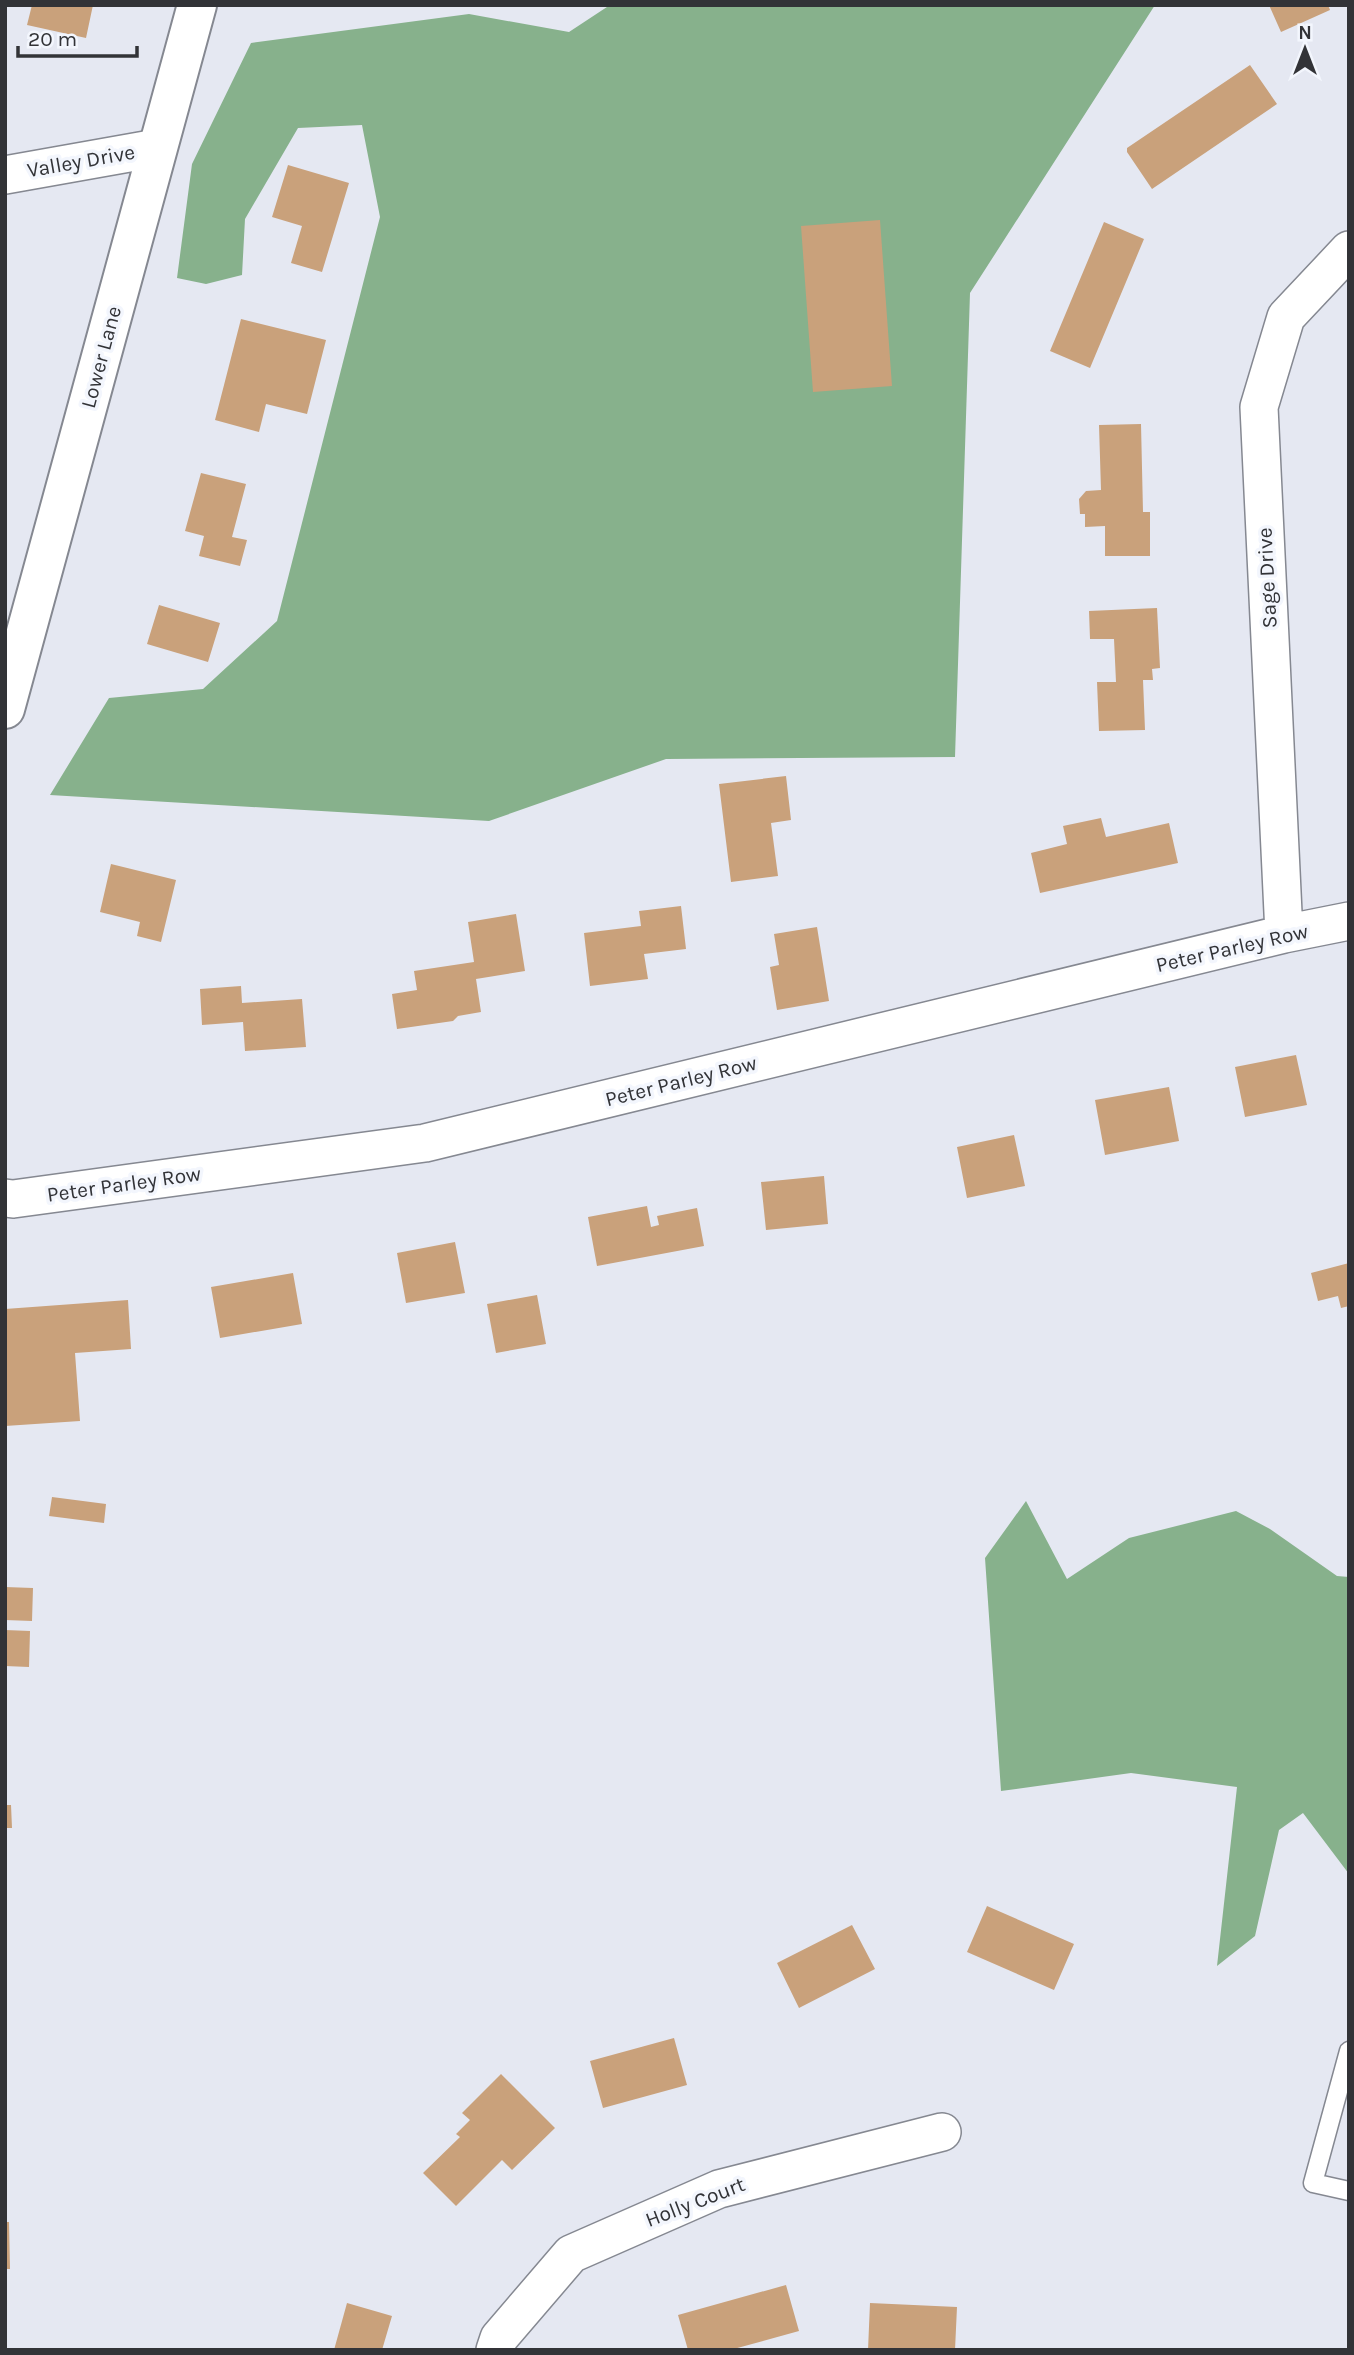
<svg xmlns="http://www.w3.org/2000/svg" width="1354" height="2355" viewBox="0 0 1354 2355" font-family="Karla,sans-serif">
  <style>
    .forest { fill: #87b18c }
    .building { fill: #c9a17b }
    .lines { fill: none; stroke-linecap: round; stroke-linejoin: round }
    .lane-casing { stroke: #858891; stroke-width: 21 }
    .street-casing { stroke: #858891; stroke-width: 40 }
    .secondary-casing { stroke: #858891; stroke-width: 42 }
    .lane { stroke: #fff; stroke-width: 18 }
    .street { stroke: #fff; stroke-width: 37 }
    .secondary { stroke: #fff; stroke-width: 38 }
    .labels { text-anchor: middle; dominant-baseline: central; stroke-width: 7; stroke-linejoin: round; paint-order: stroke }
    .street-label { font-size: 21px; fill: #323337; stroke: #f3f6fd }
  </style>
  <rect width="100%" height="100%" fill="#e5e8f2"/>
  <!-- forest -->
  <path class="forest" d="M610,5H1155L970,293L955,757L666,759L489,821L50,795L109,698L203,689L277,621L380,217L362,125L298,128L245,219L242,275L206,284L177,278L192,164L251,43L469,14L569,32Z
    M1026,1501L1067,1579L1129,1538L1236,1511L1270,1529L1337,1576L1349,1577V1874L1303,1813L1279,1830L1255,1936L1217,1966L1237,1787L1131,1773L1001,1791L985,1558Z"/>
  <!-- building -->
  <path class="building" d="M32,5H93L86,38L27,25Z
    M1269,5H1328L1330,10L1281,32Z
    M1250,65L1277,104L1152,189L1127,152V148Z
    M288,165L349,183L322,272L291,263L302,226L272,217Z
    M880,220L892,386L813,392L801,226Z
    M1104,222L1144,239L1090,368L1050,351Z
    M241,319L326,340L307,414L266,404L259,432L215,420Z
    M1141,424L1143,512H1150V556H1105V526L1085,527V514H1080L1079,499L1086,491L1101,490L1099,425Z
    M201,473L246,484L232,537L247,540L240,566L199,556L204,536L185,531Z
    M159,605L220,623L208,662L147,644Z
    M1157,608L1160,668L1152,669L1153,680H1143L1145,730L1099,731L1097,682H1116L1114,639H1090L1089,611Z
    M786,776L791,820L771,823L778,876L731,882L719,784Z
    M1101,818L1106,837L1169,823L1178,863L1040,893L1031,853L1067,844L1063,826Z
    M111,864L176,880L161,942L137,936L140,922L100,912Z
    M681,906L686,949L644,954L648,979L590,986L584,933L641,926L639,911Z
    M516,914L525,971L476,979L481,1012L458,1016L453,1021L397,1029L392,994L417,990L414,971L474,962L468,922Z
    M817,927L829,1001L777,1010L770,967L779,965L774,934Z
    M241,986L242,1003L302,999L306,1047L245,1051L243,1022L202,1025L200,989Z
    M1296,1055L1307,1105L1245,1117L1235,1067Z
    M1169,1087L1179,1141L1105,1155L1095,1100Z
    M1014,1135L1025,1186L967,1198L957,1147Z
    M824,1176L828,1224L766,1230L761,1182Z
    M647,1206L651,1227L659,1225L657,1216L697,1208L704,1246L597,1266L588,1217Z
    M455,1242L465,1293L406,1303L397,1253Z
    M1349,1263V1306L1341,1308L1338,1296L1318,1301L1311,1273Z
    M293,1273L302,1324L220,1338L211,1287Z
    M537,1295L546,1344L496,1353L487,1304Z
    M128,1300L131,1349L75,1353L80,1421L5,1426V1309Z
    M52,1497L106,1504L104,1523L49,1516Z
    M5,1587L33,1588L32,1621L5,1620Z
    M5,1630L30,1631L29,1667L5,1666Z
    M5,1805H11L12,1828H5Z
    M987,1906L1074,1944L1054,1990L967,1952Z
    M852,1925L875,1969L799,2008L777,1963Z
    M674,2038L687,2085L603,2108L590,2061Z
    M501,2074L555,2128L512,2170L502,2160L456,2206L423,2173L460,2137L456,2134L470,2120L462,2113Z
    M5,2222H9L10,2269H5Z
    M786,2285L799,2331L730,2350H688L678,2315Z
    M347,2303L392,2316L382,2350H334Z
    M870,2303L957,2307L955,2350H868Z"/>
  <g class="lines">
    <defs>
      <path id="lane" d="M1349,2051L1313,2183L1349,2191"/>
      <path id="street" d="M5,175L157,148
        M1284,934L1259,407L1286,317L1349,250
        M5,1198L13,1199L425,1143L1284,934L1349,921
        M495,2350L499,2338L571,2254L719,2189L942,2132"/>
      <path id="secondary" d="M5,709L197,5"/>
    </defs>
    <!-- lane casing -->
    <use href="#lane" class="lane-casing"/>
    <!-- street casing -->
    <use href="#street" class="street-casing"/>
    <!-- secondary casing -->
    <use href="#secondary" class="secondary-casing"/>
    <!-- lane -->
    <use href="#lane" class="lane"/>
    <!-- street -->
    <use href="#street" class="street"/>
    <!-- secondary -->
    <use href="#secondary" class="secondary"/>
  </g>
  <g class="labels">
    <!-- street labels -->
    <g class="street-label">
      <text transform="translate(81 161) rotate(-10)">Valley Drive</text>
      <text transform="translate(101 357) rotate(-75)">Lower Lane</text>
      <text transform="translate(1267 578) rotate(-93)">Sage Drive</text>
      <text transform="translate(1232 948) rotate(-13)">Peter Parley Row</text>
      <text transform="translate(681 1081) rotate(-14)">Peter Parley Row</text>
      <text transform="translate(124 1184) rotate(-8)">Peter Parley Row</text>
      <text transform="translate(695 2202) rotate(-21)">Holly Court</text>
    </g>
  </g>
  <!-- border -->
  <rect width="1354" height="2355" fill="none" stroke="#323337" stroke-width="14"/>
  <!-- north arrow -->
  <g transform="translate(1305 49)" stroke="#f3f6fd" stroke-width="5" paint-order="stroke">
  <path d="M0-5L12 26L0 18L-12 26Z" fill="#323337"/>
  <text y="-10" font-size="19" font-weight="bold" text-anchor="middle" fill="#323337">N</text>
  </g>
  <!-- scale -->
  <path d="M18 46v10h119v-10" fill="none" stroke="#323337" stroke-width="3.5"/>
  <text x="28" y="46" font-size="21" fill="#323337" stroke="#f3f6fd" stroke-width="5" paint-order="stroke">20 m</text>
</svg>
